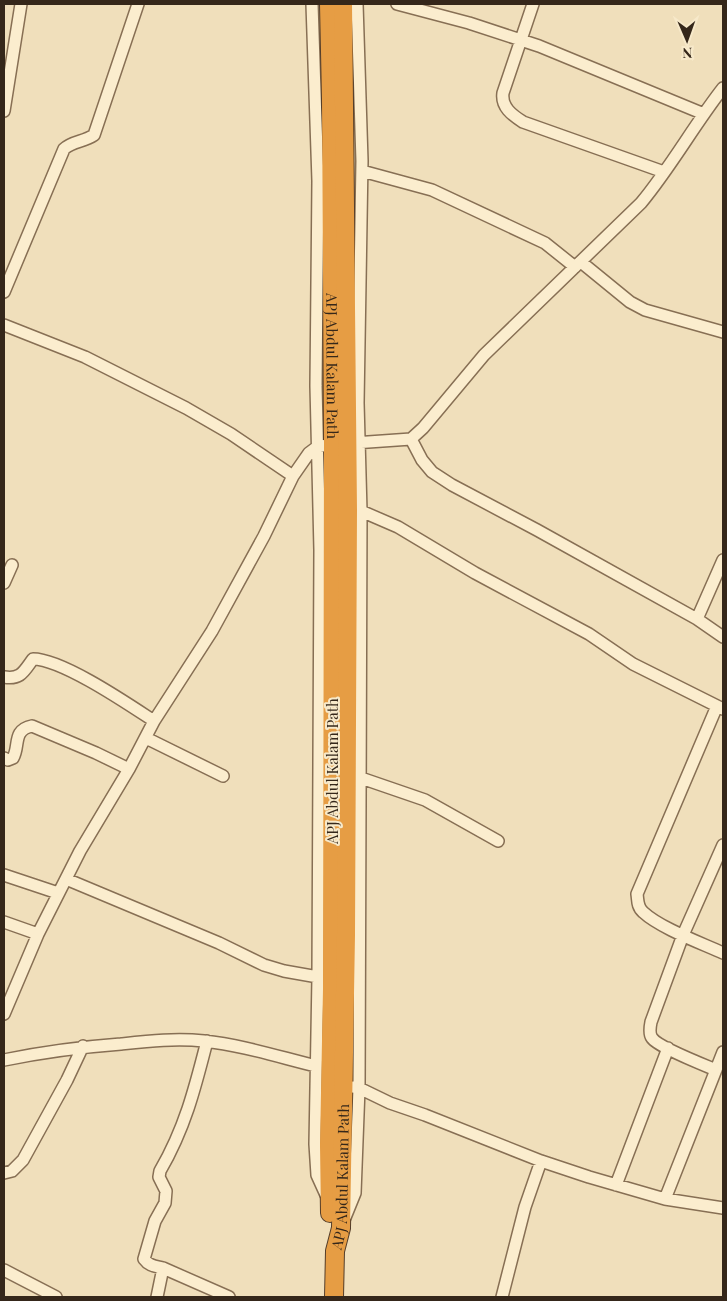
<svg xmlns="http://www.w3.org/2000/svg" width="727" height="1301" viewBox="0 0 727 1301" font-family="'Playfair Display',serif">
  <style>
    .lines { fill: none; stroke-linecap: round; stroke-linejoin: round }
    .minor-casing { stroke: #876f54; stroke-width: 14 }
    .highway-casing { stroke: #543d29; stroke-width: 20 }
    .minor { stroke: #fbedce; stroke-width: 11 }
    .highway { stroke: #e69d44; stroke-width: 18 }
    .labels { text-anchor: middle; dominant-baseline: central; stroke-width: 4; stroke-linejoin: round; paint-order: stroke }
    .street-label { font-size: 15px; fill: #35271a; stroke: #f7e9ca }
  </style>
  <rect width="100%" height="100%" fill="#f0dfbb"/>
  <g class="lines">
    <defs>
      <path id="minor" d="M312,4L318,181L316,386L320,550L318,977L315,1144L317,1175L327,1197
        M397,4L469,23L539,46L704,114
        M533,4L503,93C501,107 512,115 523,122L664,172
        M4,111L21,4
        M362,171L432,190L545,243L575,267
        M581,262L630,302L645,310L723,332
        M4,292L64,149C72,141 84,142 94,135L138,4
        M4,325L85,357L186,408L231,434L293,476
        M411,439L422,460L432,472L452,485L537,530L697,619L723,637
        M354,443L411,439L423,428L484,355L641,203C671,167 694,125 723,88
        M361,511L398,527L475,573L589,634L633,664L723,709
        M4,583L12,565
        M697,619L723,560
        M4,677C21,680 24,671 33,659C62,659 128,704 154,721
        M717,706L637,894C638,900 637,907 643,912C660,928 701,943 723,953
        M146,738L223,776
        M4,758L8,760L13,758C20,746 12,730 32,726L96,753L129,769
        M361,778L425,800L498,841
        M4,875L58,893
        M66,879L219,943L264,965L284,971L318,977
        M4,922L38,934
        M4,1014L38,934L80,851L129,769L154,721L212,631L264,536L293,476L309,453L317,447L338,443
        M207,1041C195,1088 185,1128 160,1171L159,1177L166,1191L165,1203L155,1221L144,1259C149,1266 155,1266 163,1268L229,1297
        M4,1060C43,1052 81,1047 121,1044C149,1041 176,1038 204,1041C242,1045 279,1057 316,1066
        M716,1070C704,1065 658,1047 652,1038C649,1034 650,1027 651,1022L683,935L723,845
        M353,1087L359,1088L390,1103L425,1115L541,1161L589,1177L665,1199L723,1208
        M4,1173L12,1171L23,1160L67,1080L83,1046
        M616,1185L668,1048
        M665,1199L723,1052
        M344,1220L355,1193L359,1088L361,511L358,403L362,161L357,4
        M4,1270L56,1297
        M157,1297L163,1268
        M502,1297L525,1207L541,1161"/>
      <g id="highway">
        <path id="s1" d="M329,4L331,99L333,443L332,989L329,1145L330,1213"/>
        <path id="s2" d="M334,1297L335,1251L341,1228L346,935L348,510L343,4"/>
      </g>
    </defs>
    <!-- minor casing -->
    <use href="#minor" class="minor-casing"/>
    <!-- highway casing -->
    <use href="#highway" class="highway-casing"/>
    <!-- minor -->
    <use href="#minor" class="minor"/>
    <!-- highway -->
    <use href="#highway" class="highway"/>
  </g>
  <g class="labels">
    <!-- street labels -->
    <g class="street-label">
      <text stroke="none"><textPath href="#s1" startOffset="362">APJ Abdul Kalam Path</textPath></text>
      <text transform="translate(332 771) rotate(-90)">APJ Abdul Kalam Path</text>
      <text stroke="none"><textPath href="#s2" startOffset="121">APJ Abdul Kalam Path</textPath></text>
    </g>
  </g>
  <!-- border -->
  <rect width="727" height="1301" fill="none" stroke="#35271a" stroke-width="10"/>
  <!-- north arrow -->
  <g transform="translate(687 40) rotate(178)" stroke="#f7e9ca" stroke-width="4" paint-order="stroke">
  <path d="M0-4L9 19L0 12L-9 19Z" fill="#35271a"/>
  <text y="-8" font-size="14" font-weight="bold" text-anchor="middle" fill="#35271a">N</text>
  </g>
</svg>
